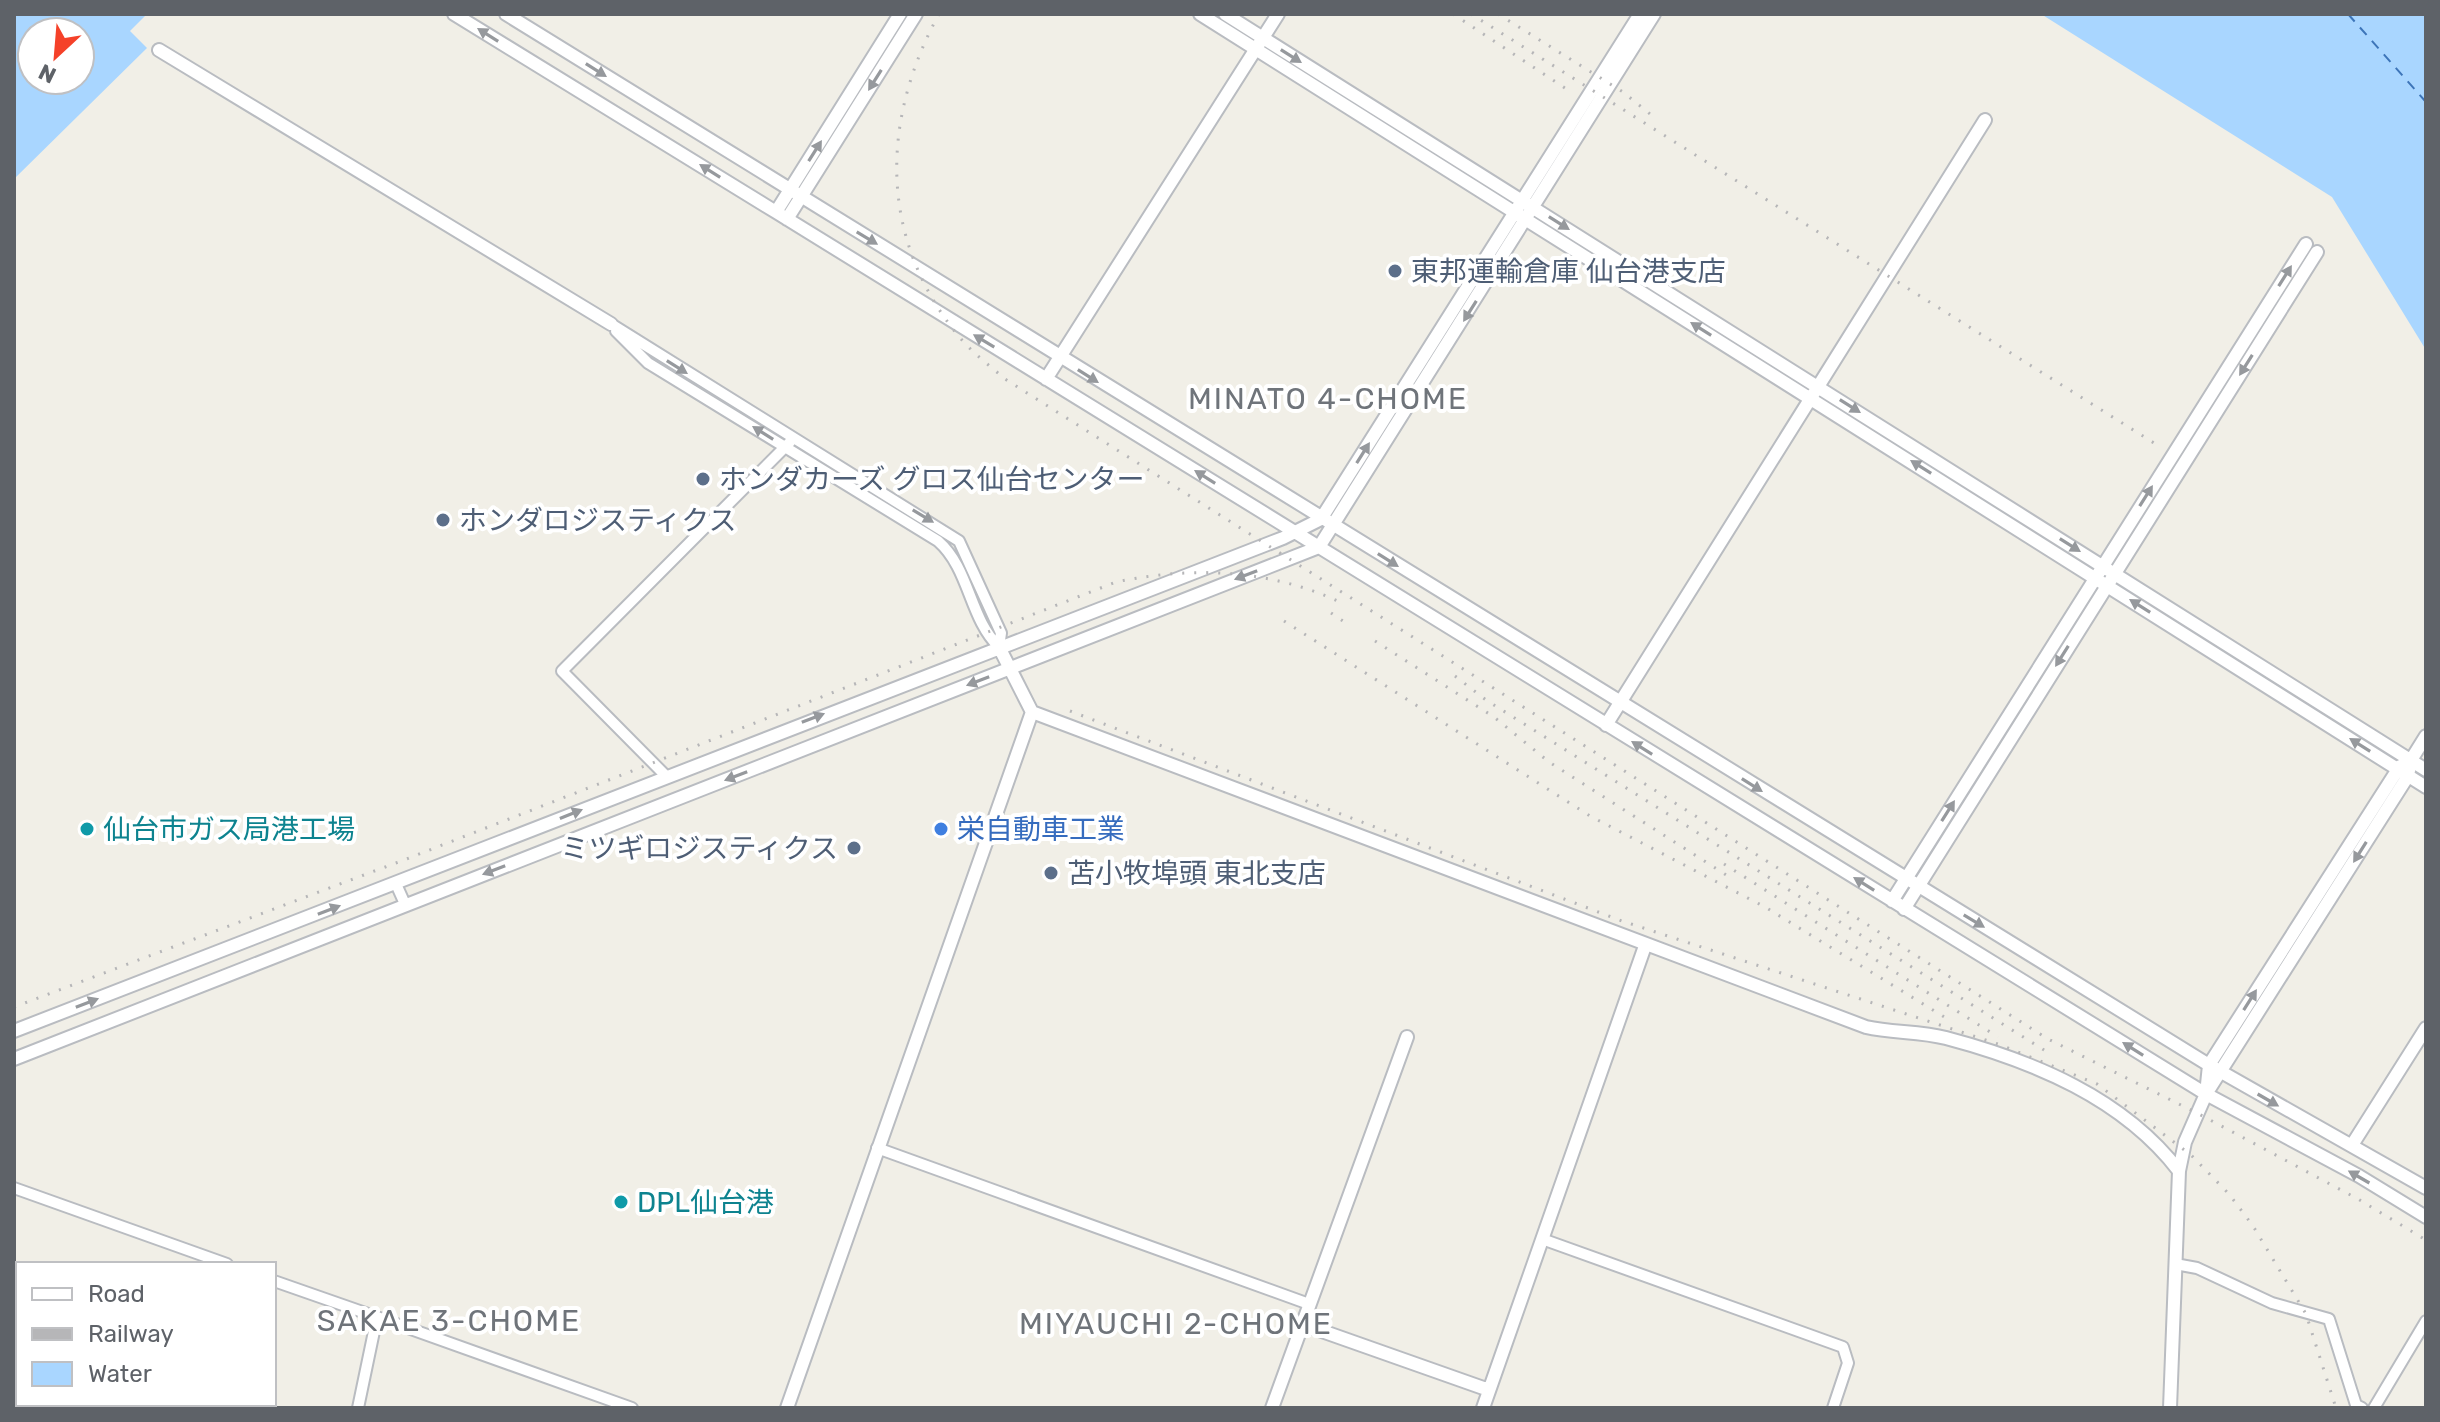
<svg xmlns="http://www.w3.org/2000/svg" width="2440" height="1422" viewBox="0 0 2440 1422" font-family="Rubik,'Noto Sans JP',sans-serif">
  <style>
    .water { fill: #a9d6ff; fill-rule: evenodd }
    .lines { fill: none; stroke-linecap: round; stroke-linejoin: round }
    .ferry { stroke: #3d75b9; stroke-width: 2; stroke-dasharray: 10 8; stroke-linecap: butt }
    .minor-casing { stroke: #b9bcc1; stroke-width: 14 }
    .tertiary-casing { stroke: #b9bcc1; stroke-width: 16 }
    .minor { stroke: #fff; stroke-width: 10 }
    .tertiary { stroke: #fff; stroke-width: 12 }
    .rail { stroke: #b6b6b8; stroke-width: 3; stroke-dasharray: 2 10; stroke-linecap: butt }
    .oneway { fill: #96999d }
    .service-dot { fill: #5c6f8a; stroke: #fff; stroke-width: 3 }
    .culture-dot { fill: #0f9aa8; stroke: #fff; stroke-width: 3 }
    .shop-dot { fill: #3f7fe0; stroke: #fff; stroke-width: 3 }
    .labels { text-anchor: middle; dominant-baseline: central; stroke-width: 8; stroke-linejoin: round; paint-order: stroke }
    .service-label { font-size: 28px; fill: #4e5e75; stroke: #fff; text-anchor: start }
    .culture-label { font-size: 28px; fill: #0d838f; stroke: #fff; text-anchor: start }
    .shop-label { font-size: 28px; fill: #366cbe; stroke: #fff; text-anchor: start }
    .neighbourhood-label { font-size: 30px; letter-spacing: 2px; fill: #6f747a; stroke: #fff }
  </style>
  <rect width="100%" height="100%" fill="#f1efe7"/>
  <!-- water -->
  <path class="water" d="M14,14H147L130,31L147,48L14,179ZM32,32H80V80H32Z
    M2041,14H2426V350L2332,197Z"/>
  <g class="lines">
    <!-- ferry -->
    <path class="ferry" d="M2348,14L2426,102"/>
    <defs>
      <path id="minor" d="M611,324L959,541L1001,633L999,647
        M616,331L648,363L938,541C970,569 969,618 999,647
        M666,776L562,671L790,442
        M396,884L405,904
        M877,1148L1309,1304
        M14,1188L227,1264
        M1542,1239L1843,1347L1848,1363L1833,1408
        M2175,1264L2197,1268L2272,1303L2329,1319L2356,1405L2362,1408
        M274,1281L377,1317L358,1408
        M377,1317L632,1408
        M2374,1408L2426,1321"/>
      <path id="tertiary" d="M454,14L776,212
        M506,14L2209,1065L2426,1188
        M900,14L776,212L2206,1094L2359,1176L2426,1217
        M1200,14L2426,787
        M1225,14L2426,770
        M159,50L611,324
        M787,219L916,14
        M1046,379L1278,14
        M1032,712L1866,1027C1892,1033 1920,1031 1946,1038C2033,1061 2123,1098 2179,1171
        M1606,725L1985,120
        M1892,901L2306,244
        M1904,909L2317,252
        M14,1031L1283,538L1321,519L1640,14
        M14,1059L1319,547L1654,14
        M2206,1094L2209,1065L2400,766
        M2352,1145L2426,1028
        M1302,1324L1489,1390
        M787,1408L1032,712L999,647
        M1272,1408L1407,1037
        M1483,1408L1645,946
        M2170,1408L2179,1171L2185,1142L2206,1094L2408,776L2411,760L2426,736"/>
    </defs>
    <!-- minor casing -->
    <use href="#minor" class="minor-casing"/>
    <!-- tertiary casing -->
    <use href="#tertiary" class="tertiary-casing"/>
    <!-- minor -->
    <use href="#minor" class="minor"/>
    <!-- tertiary -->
    <use href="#tertiary" class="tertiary"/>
    <!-- rail -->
    <path class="rail" d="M939,14C881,120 879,236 956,333C970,351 989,365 1005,379L2048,1039L2197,1113L2358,1199L2426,1240
      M1453,14L1568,90
      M1471,14L2154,443
      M1498,14L1623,92L1655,118
      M1331,613L1343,621
      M1284,621L1590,816L1765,907L1946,1018
      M1375,641L1494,717L1549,762L1731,878
      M1455,676L1486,700L2052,1055
      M1070,711L1622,921L1998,1044L2097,1084L2191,1155L2229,1194L2253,1226L2306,1314L2336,1408
      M1724,864L1998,1037
      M14,1007L409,858L1116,582C1192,566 1269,569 1340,602"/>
  </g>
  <!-- one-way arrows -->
  <defs><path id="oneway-solid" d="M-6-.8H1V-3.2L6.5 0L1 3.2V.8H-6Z" transform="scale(2)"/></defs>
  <g class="oneway">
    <use href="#oneway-solid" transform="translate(488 35) rotate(-148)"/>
    <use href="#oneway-solid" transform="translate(1291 56) rotate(32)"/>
    <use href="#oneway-solid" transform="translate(596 70) rotate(32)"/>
    <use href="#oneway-solid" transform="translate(875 80) rotate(122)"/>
    <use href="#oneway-solid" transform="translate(815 151) rotate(-58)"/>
    <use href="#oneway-solid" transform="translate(710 171) rotate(-148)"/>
    <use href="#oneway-solid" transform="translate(1559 223) rotate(32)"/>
    <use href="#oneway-solid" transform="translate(867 238) rotate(31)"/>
    <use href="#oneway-solid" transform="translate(2285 276) rotate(-58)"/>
    <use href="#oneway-solid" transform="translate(1470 311) rotate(122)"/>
    <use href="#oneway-solid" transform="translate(1701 329) rotate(-148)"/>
    <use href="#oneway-solid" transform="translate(984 341) rotate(-149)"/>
    <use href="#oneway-solid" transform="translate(2246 365) rotate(122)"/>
    <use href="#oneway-solid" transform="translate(677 367) rotate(32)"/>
    <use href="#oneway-solid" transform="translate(1088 376) rotate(32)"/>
    <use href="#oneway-solid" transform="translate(1850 406) rotate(32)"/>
    <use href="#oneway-solid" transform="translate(763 433) rotate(-148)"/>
    <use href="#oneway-solid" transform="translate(1363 453) rotate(-58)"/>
    <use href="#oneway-solid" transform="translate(1921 467) rotate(-148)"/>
    <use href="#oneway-solid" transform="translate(1205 477) rotate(-148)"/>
    <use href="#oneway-solid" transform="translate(2146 496) rotate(-58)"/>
    <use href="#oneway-solid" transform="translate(923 516) rotate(31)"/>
    <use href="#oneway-solid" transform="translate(2070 545) rotate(32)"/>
    <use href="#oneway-solid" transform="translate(1388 560) rotate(32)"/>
    <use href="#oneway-solid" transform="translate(1246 575) rotate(159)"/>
    <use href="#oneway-solid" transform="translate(2140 606) rotate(-148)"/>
    <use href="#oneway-solid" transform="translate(2062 656) rotate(122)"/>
    <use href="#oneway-solid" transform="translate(978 681) rotate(159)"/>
    <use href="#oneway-solid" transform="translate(813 718) rotate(-21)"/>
    <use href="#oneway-solid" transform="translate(2360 745) rotate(-148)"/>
    <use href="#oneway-solid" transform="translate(1642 748) rotate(-148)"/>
    <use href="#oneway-solid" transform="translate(736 776) rotate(159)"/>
    <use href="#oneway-solid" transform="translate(1752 785) rotate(32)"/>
    <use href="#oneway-solid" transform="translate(1948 811) rotate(-58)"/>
    <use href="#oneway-solid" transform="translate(571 814) rotate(-22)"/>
    <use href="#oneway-solid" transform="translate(2360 852) rotate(122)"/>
    <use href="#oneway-solid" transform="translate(494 870) rotate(159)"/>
    <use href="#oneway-solid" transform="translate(1864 884) rotate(-148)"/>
    <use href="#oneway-solid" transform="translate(329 910) rotate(-21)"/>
    <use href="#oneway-solid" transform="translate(1974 921) rotate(31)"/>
    <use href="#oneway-solid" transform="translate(2250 1000) rotate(-58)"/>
    <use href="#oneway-solid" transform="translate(87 1003) rotate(-21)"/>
    <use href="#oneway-solid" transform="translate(2133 1049) rotate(-148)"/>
    <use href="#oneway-solid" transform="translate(2268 1100) rotate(30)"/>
    <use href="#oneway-solid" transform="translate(2359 1177) rotate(-150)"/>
  </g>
  <!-- markers -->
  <g class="service-dot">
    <circle cx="1395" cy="271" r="8"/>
    <circle cx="703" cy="479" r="8"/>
    <circle cx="443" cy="520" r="8"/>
    <circle cx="854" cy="848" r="8"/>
    <circle cx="1051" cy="873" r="8"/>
  </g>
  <g class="culture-dot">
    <circle cx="87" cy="829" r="8"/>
    <circle cx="621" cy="1202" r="8"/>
  </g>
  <circle class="shop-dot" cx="941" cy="829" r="8"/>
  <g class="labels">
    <!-- service labels -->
    <g class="service-label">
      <text x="1411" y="271">東邦運輸倉庫 仙台港支店</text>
      <text x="719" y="479">ホンダカーズ グロス仙台センター</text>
      <text x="459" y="520">ホンダロジスティクス</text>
      <text x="838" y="848" text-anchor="end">ミツギロジスティクス</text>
      <text x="1067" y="873">苫小牧埠頭 東北支店</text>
    </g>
    <!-- culture labels -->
    <g class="culture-label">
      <text x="103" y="829">仙台市ガス局港工場</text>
      <text x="637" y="1202">DPL仙台港</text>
    </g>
    <!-- shop labels -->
    <g class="shop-label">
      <text x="957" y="829">栄自動車工業</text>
    </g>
    <!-- neighbourhood labels -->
    <g class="neighbourhood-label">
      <text x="1328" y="399">MINATO 4-CHOME</text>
      <text x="449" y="1321">SAKAE 3-CHOME</text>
      <text x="1176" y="1324">MIYAUCHI 2-CHOME</text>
    </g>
  </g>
  <!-- border -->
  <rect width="2440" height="1422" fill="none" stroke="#5e6268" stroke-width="32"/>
  <!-- legend -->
  <rect x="16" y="1262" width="260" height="144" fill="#ffffff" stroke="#bfc0c3" stroke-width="2"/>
  <rect x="32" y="1288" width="40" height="12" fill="#ffffff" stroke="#bfc0c3" stroke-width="2"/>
  <text x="88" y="1302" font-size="24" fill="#5e6268">Road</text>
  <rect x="32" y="1328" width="40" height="12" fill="#b6b6b8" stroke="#bfc0c3" stroke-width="2"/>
  <text x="88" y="1342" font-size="24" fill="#5e6268">Railway</text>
  <rect x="32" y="1362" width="40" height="24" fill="#a9d6ff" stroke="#bfc0c3" stroke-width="2"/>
  <text x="88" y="1382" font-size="24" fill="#5e6268">Water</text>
  <!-- north arrow -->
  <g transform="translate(56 56) rotate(206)"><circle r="38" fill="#ffffff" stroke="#bfc0c3" stroke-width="2"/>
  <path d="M0-6L14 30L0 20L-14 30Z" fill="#f54129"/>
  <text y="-12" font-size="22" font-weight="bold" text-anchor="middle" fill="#5e6268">N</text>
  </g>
</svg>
